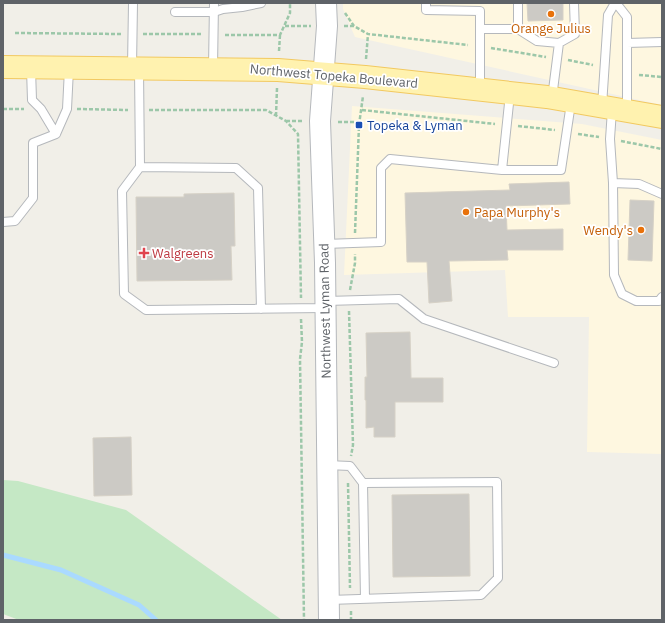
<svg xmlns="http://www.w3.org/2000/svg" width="665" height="623" viewBox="0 0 665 623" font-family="'IBM Plex Sans',sans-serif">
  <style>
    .commercial { fill: #fef7e0 }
    .green { fill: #c5e8c5 }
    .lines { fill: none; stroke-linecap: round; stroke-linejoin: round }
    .stream { stroke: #aadaff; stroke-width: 5 }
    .building { fill: #cccac5; stroke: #d6d1c6 }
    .service-casing { stroke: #b5b8bc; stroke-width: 10 }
    .tertiary-casing { stroke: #b5b8bc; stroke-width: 22 }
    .primary-casing { stroke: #f2c960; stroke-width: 24 }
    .path { stroke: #9cc7a9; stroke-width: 2.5; stroke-dasharray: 4 2; stroke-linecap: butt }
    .service { stroke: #fff; stroke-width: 8 }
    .tertiary { stroke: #fff; stroke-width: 20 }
    .primary { stroke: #fff2af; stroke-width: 22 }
    .food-dot { fill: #e8710a; stroke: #fff; stroke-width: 1.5 }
    .transit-dot { fill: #1a4fb4; stroke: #fff; stroke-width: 1.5 }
    .health-dot { fill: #e0444e; stroke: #fff; stroke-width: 1.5 }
    .labels { text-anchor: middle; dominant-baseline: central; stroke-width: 3.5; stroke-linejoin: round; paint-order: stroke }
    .food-label { font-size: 13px; fill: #c56008; stroke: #fff }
    .street-label { font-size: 13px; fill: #5f6368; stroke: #fff }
    .transit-label { font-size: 13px; fill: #164399; stroke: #fff; text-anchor: start }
    .health-label { font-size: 13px; fill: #be3a42; stroke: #fff; text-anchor: start }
  </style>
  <rect width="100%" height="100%" fill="#f1efe8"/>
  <!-- commercial -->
  <path class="commercial" d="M343,3H662V105L355,37L343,9Z
    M352,106L582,124L662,140V454L587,452L589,317H508L505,270L344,275Z"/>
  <!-- green -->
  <path class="green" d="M3,480L18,481L126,510L282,620H19L3,614Z"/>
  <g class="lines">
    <!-- stream -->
    <path class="stream" d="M3,555L61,570L139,605L156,620"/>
  </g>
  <!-- building -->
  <path class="building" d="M527,3H563V20L528,21Z
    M569,182L570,204L506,206L507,230L563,229V250H507L508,260L449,261L452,301L429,303L427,262H407L405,193L510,190L509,184Z
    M234,193L235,246H231L232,280L137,281L136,197H184V194Z
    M630,200L654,201L652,261L628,260Z
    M410,332L411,378H443V402H395V437H374V427L366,428V400H365V377H367L366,333Z
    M131,437L132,495L94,496L93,438Z
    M469,494L470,576L393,577L392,495Z"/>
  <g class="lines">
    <defs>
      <path id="service" d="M426,3V10L480,11V88
        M518,3V29L537,41L559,43
        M616,3L627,17V111
        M175,12H214L223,9L242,7L261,3
        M480,29H518
        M627,43L662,42
        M132,67L133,3
        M213,68L214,3
        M31,69L32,100L41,109L56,134
        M139,69L140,167L122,191L124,294L146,310L325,308
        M552,98L559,43L575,34L574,3
        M602,106L608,15L615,3
        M612,110L610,139L613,183L614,275L622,294L636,301H659L662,297
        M140,167L236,168L258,188L261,309
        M502,170L510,94
        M613,183L639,184L662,194
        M3,222L15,221L33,198V143L56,134L67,109L69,69
        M325,244L381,242V168L390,159L502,170H561L571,103
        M326,301L399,299L424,319L554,363
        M327,465L350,466L363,483L497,482L498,578L481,595L329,600
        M363,483L365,599"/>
      <path id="tertiary" d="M326,3L327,26L320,121L325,263L329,620"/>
      <path id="primary" d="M3,67L278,70L365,77L547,97L662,117"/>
    </defs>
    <!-- service casing -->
    <use href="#service" class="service-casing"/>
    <!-- tertiary casing -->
    <use href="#tertiary" class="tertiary-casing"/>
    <!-- primary casing -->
    <use href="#primary" class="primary-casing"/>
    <!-- path -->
    <path class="path" d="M345,13L354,26L368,34L468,45
      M285,26H311
      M344,26H354
      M15,33L122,34
      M143,34H202
      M225,35H280L290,13V3
      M491,48L546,57
      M279,51L280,35
      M366,59L368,34
      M568,60L593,65
      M639,75L662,77
      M3,109H24
      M77,109L128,110
      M149,110H266L286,121L298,134L301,298
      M362,110L495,124
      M276,116L277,88
      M286,121H303
      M338,122H359
      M518,126L555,130
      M578,134L599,137
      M621,141L662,149
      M355,233L359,125L363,96
      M350,290L355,263V254
      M349,311L353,445L351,456
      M301,319L302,342L300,359L304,620
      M348,483L350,588
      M351,611V620"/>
    <!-- service -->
    <use href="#service" class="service"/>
    <!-- tertiary -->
    <use href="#tertiary" class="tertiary"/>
    <!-- primary -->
    <use href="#primary" class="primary"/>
  </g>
  <!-- markers -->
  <g class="food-dot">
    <circle cx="551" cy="14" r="4"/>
    <circle cx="466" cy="212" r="4"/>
    <circle cx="641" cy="230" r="4"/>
  </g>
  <rect class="transit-dot" x="355" y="121" width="8" height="8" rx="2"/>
  <path class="health-dot" d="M142 247h4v4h4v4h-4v4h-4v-4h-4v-4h4z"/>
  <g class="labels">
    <!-- food labels -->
    <g class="food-label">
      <text x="551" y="28">Orange Julius</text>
      <text x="474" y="212" text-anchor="start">Papa Murphy's</text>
      <text x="633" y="230" text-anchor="end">Wendy's</text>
    </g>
    <!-- street labels -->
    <g class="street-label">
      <text transform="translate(334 76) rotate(5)">Northwest Topeka Boulevard</text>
      <text transform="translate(325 311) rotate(-91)">Northwest Lyman Road</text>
    </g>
    <!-- transit labels -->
    <g class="transit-label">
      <text x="367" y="125">Topeka &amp; Lyman</text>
    </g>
    <!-- health labels -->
    <g class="health-label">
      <text x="152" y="253">Walgreens</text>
    </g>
  </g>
  <!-- border -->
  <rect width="665" height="623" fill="none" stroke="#5f6368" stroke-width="8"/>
</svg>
